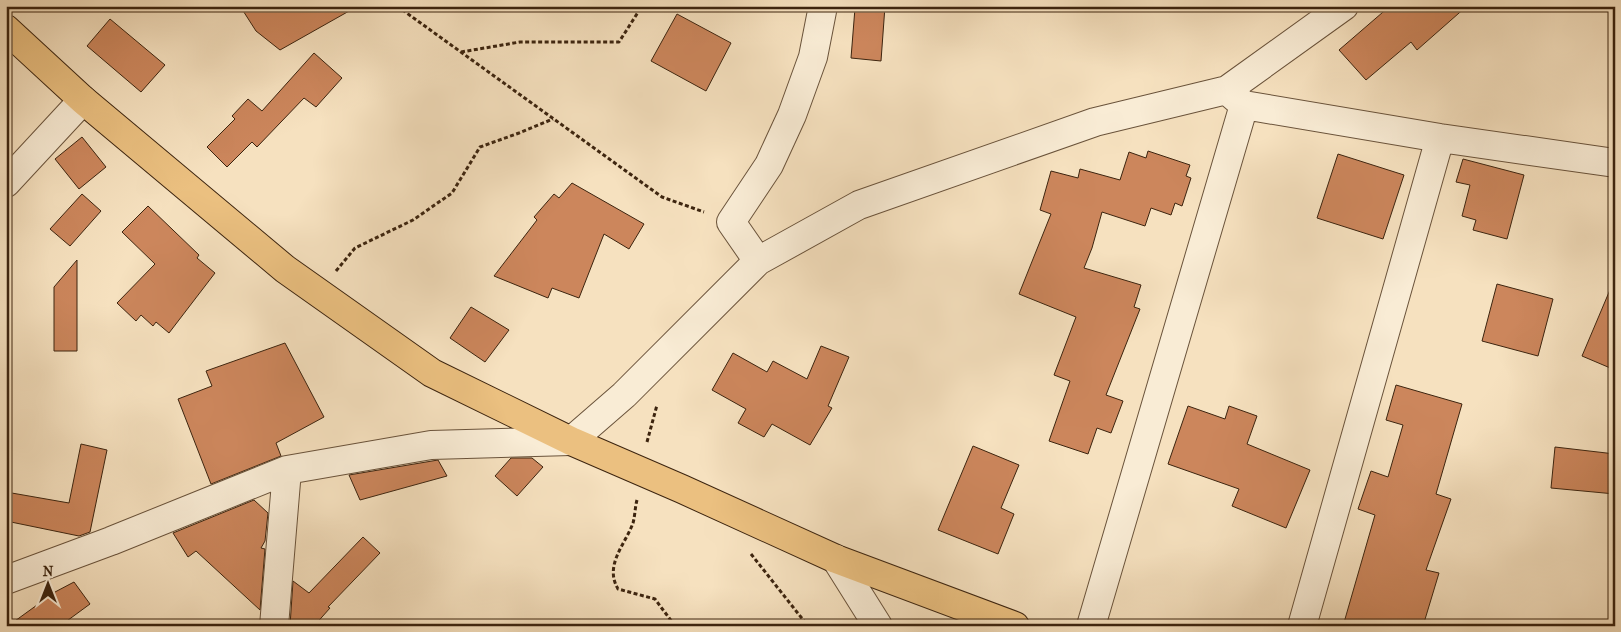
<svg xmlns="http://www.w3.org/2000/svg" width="1621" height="632" viewBox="0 0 1621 632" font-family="'IM FELL French Canon',serif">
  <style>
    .building { fill: #cc865c; stroke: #3c240f }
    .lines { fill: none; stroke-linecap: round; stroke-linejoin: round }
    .minor-casing { stroke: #6a533b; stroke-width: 30 }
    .major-casing { stroke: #3c240f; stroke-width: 30 }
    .path { stroke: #3c240f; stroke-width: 3; stroke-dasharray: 4 2.5; stroke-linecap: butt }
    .minor { stroke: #f9ecd5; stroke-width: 28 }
    .major { stroke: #ebc080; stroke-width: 28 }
  </style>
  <rect width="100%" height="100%" fill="#f6e1bf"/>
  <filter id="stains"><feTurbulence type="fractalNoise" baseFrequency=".004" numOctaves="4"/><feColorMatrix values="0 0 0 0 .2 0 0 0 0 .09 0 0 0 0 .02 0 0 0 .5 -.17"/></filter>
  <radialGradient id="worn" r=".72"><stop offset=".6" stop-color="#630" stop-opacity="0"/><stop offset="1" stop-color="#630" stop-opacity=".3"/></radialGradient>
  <!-- building -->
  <path class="building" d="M240,6H358L280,50L256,31Z
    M860,6H885L881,61L851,58L855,8L860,9Z
    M1390,6H1467L1417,50L1411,42L1366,80L1339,50Z
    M677,14L731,43L706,91L651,61Z
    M110,19L165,65L141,92L87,46Z
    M314,53L342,78L316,107L304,98L257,147L252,142L227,167L207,147L235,119L232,116L248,99L262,111Z
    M82,137L106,167L79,189L55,159Z
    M1148,151L1190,165L1186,176L1191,178L1182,206L1175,203L1171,215L1151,208L1145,226L1102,212L1092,248L1084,268L1141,285L1134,307L1140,309L1106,395L1123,401L1111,433L1097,428L1088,454L1049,441L1070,381L1054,375L1076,317L1019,294L1051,214L1040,210L1051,171L1078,178L1080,169L1120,180L1129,152L1146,158Z
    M1338,154L1404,175L1383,239L1317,218Z
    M1463,159L1524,175L1507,239L1473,230L1476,220L1462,216L1470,185L1456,182Z
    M572,183L644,224L629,249L604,234L579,298L552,288L548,298L494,276L537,220L534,217L554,194L559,198Z
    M82,194L101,211L70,246L50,229Z
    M148,206L199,255L197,258L215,273L169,333L156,322L153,326L141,315L136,321L117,303L155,264L122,232Z
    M77,260V351H54V287Z
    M1615,278V370L1582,356Z
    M1497,284L1553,299L1538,356L1482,341Z
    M471,307L509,330L485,362L450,338Z
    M285,343L324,417L276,443L281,456L211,484L178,399L212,386L206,371Z
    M821,346L849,357L828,406L832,408L810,445L772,424L764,437L738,423L746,409L712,390L733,353L767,372L773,361L807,379Z
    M1396,385L1462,404L1436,494L1451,499L1426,570L1439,573L1423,626H1343L1375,515L1358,509L1371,471L1388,477L1403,425L1386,420Z
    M1188,406L1225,419L1229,406L1257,416L1247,444L1310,470L1286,528L1232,506L1239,489L1168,464Z
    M81,444L107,450L90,532L79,536L6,521V492L69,503Z
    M973,446L1019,465L1001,508L1014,514L998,554L938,530Z
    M1555,447L1615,454V494L1551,488Z
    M511,458H532L543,467L517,496L495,476Z
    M438,460L447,476L360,500L349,475Z
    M254,500L268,513L265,541L261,548L265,549L260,610L196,551L188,557L173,533Z
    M363,537L380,553L328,607L330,608L314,626H290L293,581L309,593Z
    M74,582L90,604L60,626H8L55,592Z"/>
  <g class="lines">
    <defs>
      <path id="minor" d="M1230,93L1244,105L1440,138L1615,163
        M6,183L83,100
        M758,261L731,222L769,165L792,115L813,57L823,6
        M836,559L878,626
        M6,580L111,541L287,470L431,445L571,441L624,395L758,261L859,205L1095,122L1227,90L1344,6
        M274,626L287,470
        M1091,626L1244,105
        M1302,626L1440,138"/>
      <path id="major" d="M6,29L83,100L285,269L432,373L571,441L682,489L836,559L1015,626"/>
    </defs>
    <!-- minor casing -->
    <use href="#minor" class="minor-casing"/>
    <!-- major casing -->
    <use href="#major" class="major-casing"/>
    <!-- path -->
    <path class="path" d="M397,6L662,197L704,212
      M461,52L520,42H619L642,6
      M336,271L355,248L413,220L452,193L480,147L519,133L553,119
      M647,442L657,405
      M637,500C635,507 635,516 633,523C625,545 604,565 618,589L655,599L675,626
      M751,554L808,626"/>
    <!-- minor -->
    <use href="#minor" class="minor"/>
    <!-- major -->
    <use href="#major" class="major"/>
  </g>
  <!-- margin -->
  <rect width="1621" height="632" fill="none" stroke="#f6e1bf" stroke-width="25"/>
  <rect x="8" y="8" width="1606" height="617" fill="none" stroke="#3c240f" stroke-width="2.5"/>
  <rect x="12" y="12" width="1596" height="607" fill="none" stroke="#3c240f"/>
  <!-- north arrow -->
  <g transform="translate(48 584)" stroke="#f9ecd5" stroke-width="4" paint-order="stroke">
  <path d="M0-4L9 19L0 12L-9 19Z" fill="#3c240f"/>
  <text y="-8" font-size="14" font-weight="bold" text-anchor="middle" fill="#3c240f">N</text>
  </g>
  <rect width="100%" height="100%" filter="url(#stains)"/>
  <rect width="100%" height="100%" fill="url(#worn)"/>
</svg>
